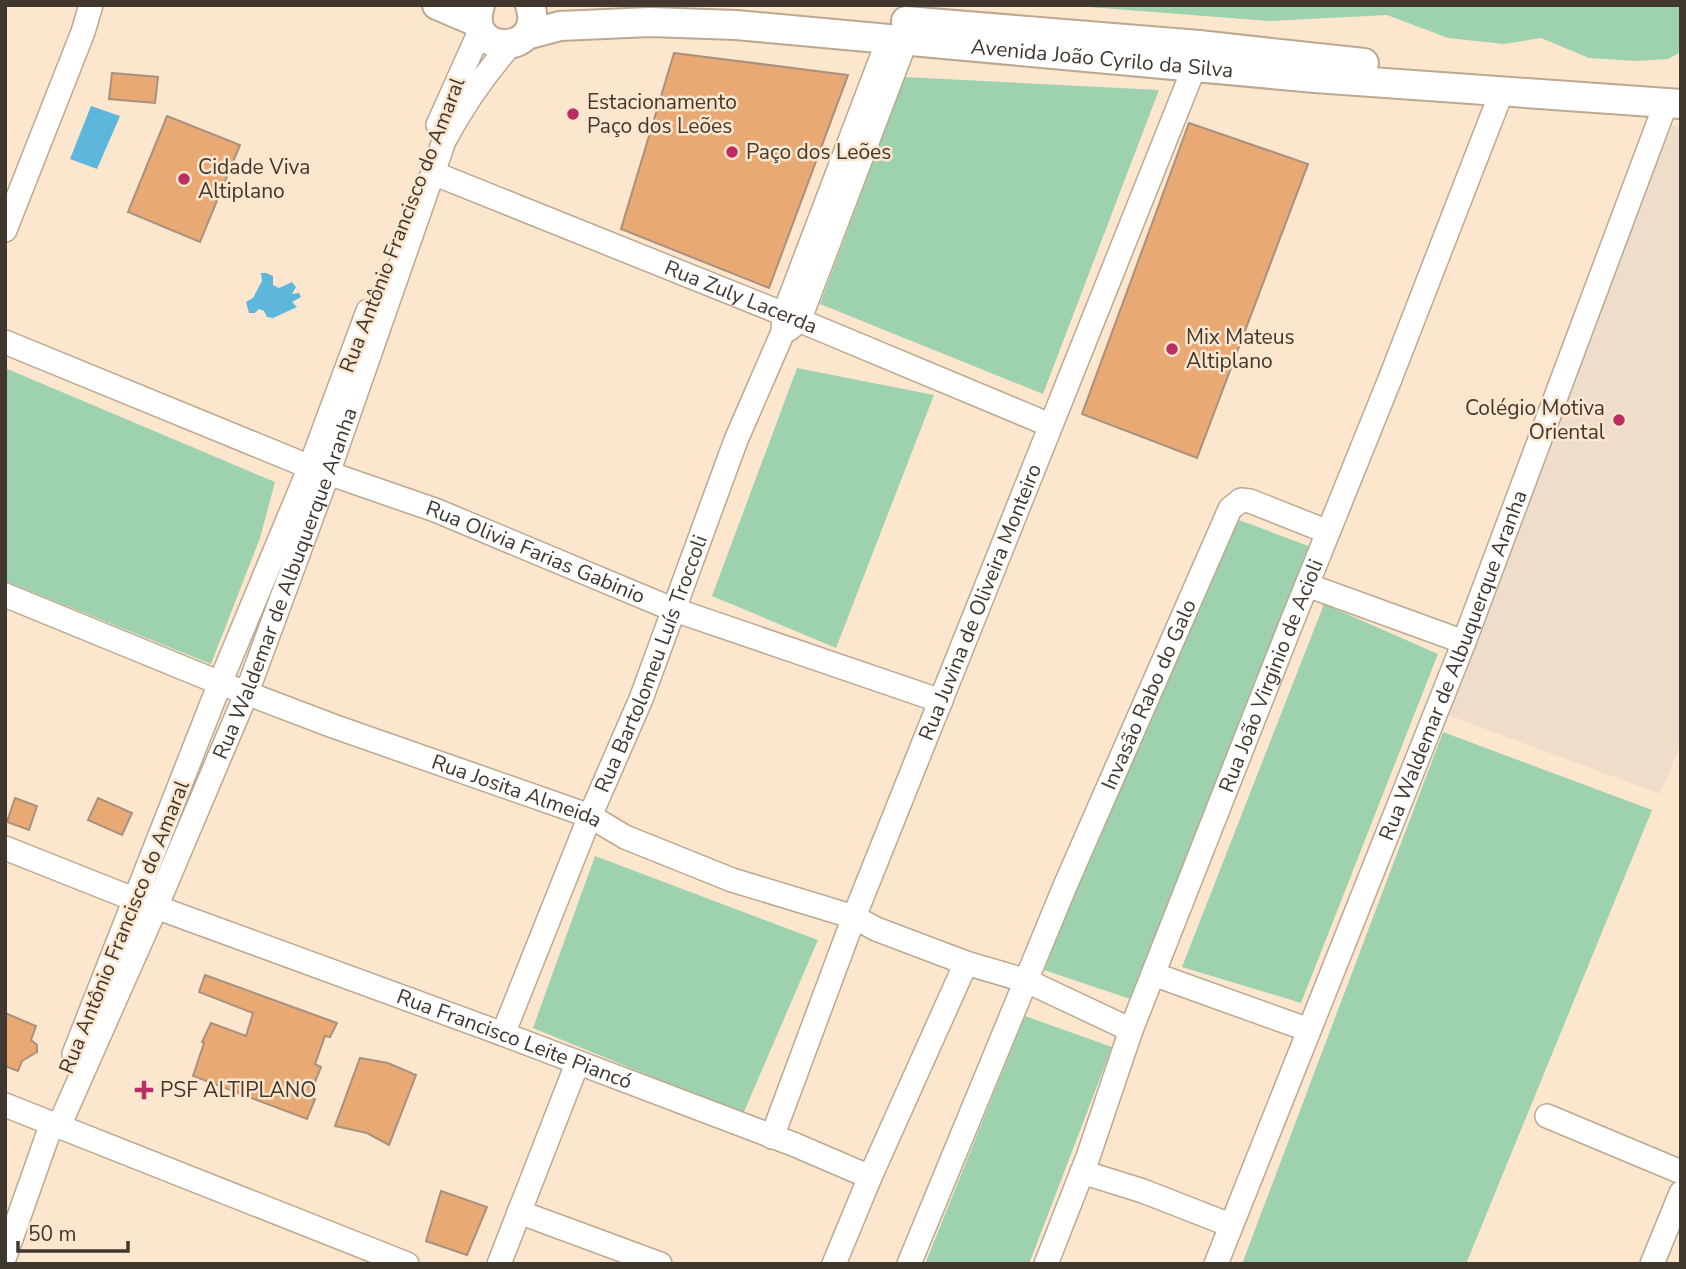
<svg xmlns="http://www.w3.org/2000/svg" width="1686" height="1269" viewBox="0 0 1686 1269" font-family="'Nunito Sans',sans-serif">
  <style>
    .education { fill: #efddcc }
    .green { fill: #9ed2ae }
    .water { fill: #5db6dc }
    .building { fill: #e8a975; stroke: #a9917e; stroke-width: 2 }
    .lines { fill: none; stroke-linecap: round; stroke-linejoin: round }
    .minor-casing { stroke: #bca891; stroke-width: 26 }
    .major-casing { stroke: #bca891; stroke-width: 32 }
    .minor { stroke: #fff; stroke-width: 23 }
    .major { stroke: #fff; stroke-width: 28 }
    .poi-dot { fill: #ba2e63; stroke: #fce6ce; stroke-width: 2.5 }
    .labels { text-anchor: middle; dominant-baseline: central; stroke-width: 5; stroke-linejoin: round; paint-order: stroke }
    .street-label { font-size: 21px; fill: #40382e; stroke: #fce6ce }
    .poi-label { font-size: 21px; fill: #40382e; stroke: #fce6ce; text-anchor: start }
  </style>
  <rect width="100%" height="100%" fill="#fce6ce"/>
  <!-- education -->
  <path class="education" d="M1670,126H1681V743L1660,794L1445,714Z"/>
  <!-- green -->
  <path class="green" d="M1063,5H1681V52L1668,59L1636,61L1589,58L1541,38L1504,44L1448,38L1387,15L1269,21Z
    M905,77L1159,90L1043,394L820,304Z
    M5,368L275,482L260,538L211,664L5,581Z
    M797,368L934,395L836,648L712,596Z
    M1228,516L1314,548L1139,1002L1044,970Z
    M1324,604L1438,654L1301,1003L1182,967Z
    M1443,732L1652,810L1466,1264H1242Z
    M595,856L818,940L743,1114L533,1028Z
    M1025,1016L1112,1047L1029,1264H925Z"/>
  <!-- water -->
  <path class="water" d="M91,106L120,116L97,169L70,159Z
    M261,273H266L273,276V285L279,288L292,282L296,287L292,294L299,293L301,297L292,302L297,307L273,318L267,317L264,311L259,309L255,313H249L246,302L253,298L262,281Z"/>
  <!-- building -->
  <path class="building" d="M674,53L848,75L769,288L621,229Z
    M112,73L158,77L155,103L109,99Z
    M167,116L240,145L200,242L128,212Z
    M1189,123L1308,164L1197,458L1082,414Z
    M15,798L37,806L29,830L7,822Z
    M98,798L132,813L122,835L88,820Z
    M205,975L337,1023L330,1037L325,1036L315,1064L321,1067L309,1097L315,1099L307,1119L193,1076L204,1043L202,1042L211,1023L246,1036L253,1013L199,992Z
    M5,1013L36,1026L31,1040L37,1045V1052L22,1061L18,1071L5,1066Z
    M360,1058L388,1063L416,1075L389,1145L367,1133L335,1126Z
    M441,1191L487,1207L467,1255L426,1241Z"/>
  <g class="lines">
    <defs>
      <g id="minor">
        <path d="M438,125L480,31"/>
        <path id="s1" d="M433,173L784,314L1050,425"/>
        <path d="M5,230L83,32L91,5"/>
        <path d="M789,329L799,321L906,40"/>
        <path d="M5,342L310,467"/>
        <path id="s2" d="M328,473L435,510L672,609L941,701"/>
        <path d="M1307,585L1464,642"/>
        <path id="s3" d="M5,595L220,683L333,726L590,816L625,837L732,880L854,917L876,929L966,963L1027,981L1131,1030"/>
        <path d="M5,848L136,900"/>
        <path id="s4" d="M156,907L503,1034L793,1144L870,1177"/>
        <path d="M1153,974L1309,1030"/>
        <path id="s5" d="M503,1034L590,816L641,699L736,440L783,332L784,314L889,38"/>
        <path d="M74,1054L220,683L310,467L368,311"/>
        <path d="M5,1105L407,1264"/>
        <path d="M1547,1116L1681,1172"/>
        <path id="s6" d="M59,1126L156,907L247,692L328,473L444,141C463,105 484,75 511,44"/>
        <path id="s7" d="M772,1137L854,917L1194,68"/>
        <path d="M1082,1172L1143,1191L1230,1225"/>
        <path d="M519,1212L660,1264"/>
        <path d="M5,1256L52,1123"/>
        <path d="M499,1264L577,1064"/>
        <path d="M834,1264L870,1177L966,963"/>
        <path id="s8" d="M909,1264L1065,886L1230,509L1241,500L1250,501L1328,532"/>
        <path id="s9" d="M1046,1264L1088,1157L1131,1030L1291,624L1390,379L1502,91"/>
        <path id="s10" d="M1216,1264L1464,642L1666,103"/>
        <path d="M1652,1264L1681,1193"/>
      </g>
      <g id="major">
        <path d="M437,5L477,22"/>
        <path d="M480,5C463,58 547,56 530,5"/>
        <path d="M906,21L1199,45L1364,63"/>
        <path id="s11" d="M526,35L560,26L650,22L736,25L1315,78L1681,104"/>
      </g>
    </defs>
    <!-- minor casing -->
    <use href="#minor" class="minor-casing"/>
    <!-- major casing -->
    <use href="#major" class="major-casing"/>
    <!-- minor -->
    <use href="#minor" class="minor"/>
    <!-- major -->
    <use href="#major" class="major"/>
  </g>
  <!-- markers -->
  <g class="poi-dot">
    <circle cx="573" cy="114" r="7"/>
    <circle cx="732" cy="152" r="7"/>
    <circle cx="184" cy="179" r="7"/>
    <circle cx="1172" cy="349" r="7"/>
    <circle cx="1619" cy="420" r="7"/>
    <path d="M140.5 1079.5h7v7h7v7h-7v7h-7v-7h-7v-7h7z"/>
  </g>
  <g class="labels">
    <!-- street labels -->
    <g class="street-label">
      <text stroke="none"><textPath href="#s11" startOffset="579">Avenida João Cyrilo da Silva</textPath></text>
      <text transform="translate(402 225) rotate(-69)">Rua Antônio Francisco do Amaral</text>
      <text stroke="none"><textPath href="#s1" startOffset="332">Rua Zuly Lacerda</textPath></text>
      <text stroke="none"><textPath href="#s2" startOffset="222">Rua Olivia Farias Gabinio</textPath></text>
      <text stroke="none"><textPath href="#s6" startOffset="588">Rua Waldemar de Albuquerque Aranha</textPath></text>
      <text stroke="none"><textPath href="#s7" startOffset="574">Rua Juvina de Oliveira Monteiro</textPath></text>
      <text stroke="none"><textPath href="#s5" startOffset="399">Rua Bartolomeu Luís Troccoli</textPath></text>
      <text stroke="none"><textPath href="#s10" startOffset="644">Rua Waldemar de Albuquerque Aranha</textPath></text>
      <text stroke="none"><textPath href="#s9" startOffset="630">Rua João Virginio de Acioli</textPath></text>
      <text stroke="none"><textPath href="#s8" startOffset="618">Invasão Rabo do Galo</textPath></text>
      <text stroke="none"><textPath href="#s3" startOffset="548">Rua Josita Almeida</textPath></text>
      <text transform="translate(124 927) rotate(-68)">Rua Antônio Francisco do Amaral</text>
      <text stroke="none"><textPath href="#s4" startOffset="382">Rua Francisco Leite Piancó</textPath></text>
    </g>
    <!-- poi labels -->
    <g class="poi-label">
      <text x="587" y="102">Estacionamento<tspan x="587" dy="24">Paço dos Leões</tspan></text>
      <text x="746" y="152">Paço dos Leões</text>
      <text x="198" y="167">Cidade Viva<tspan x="198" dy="24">Altiplano</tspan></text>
      <text x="1186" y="337">Mix Mateus<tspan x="1186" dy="24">Altiplano</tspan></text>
      <text x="1605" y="408" text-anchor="end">Colégio Motiva<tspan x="1605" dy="24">Oriental</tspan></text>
      <text x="160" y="1090">PSF ALTIPLANO</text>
    </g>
  </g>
  <!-- border -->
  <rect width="1686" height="1269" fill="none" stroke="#40382e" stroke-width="14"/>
  <!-- scale -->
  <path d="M18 1241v10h110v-10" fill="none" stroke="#40382e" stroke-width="3.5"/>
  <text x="28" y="1241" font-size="21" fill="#40382e" stroke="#fce6ce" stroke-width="5" paint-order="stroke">50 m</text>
</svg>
